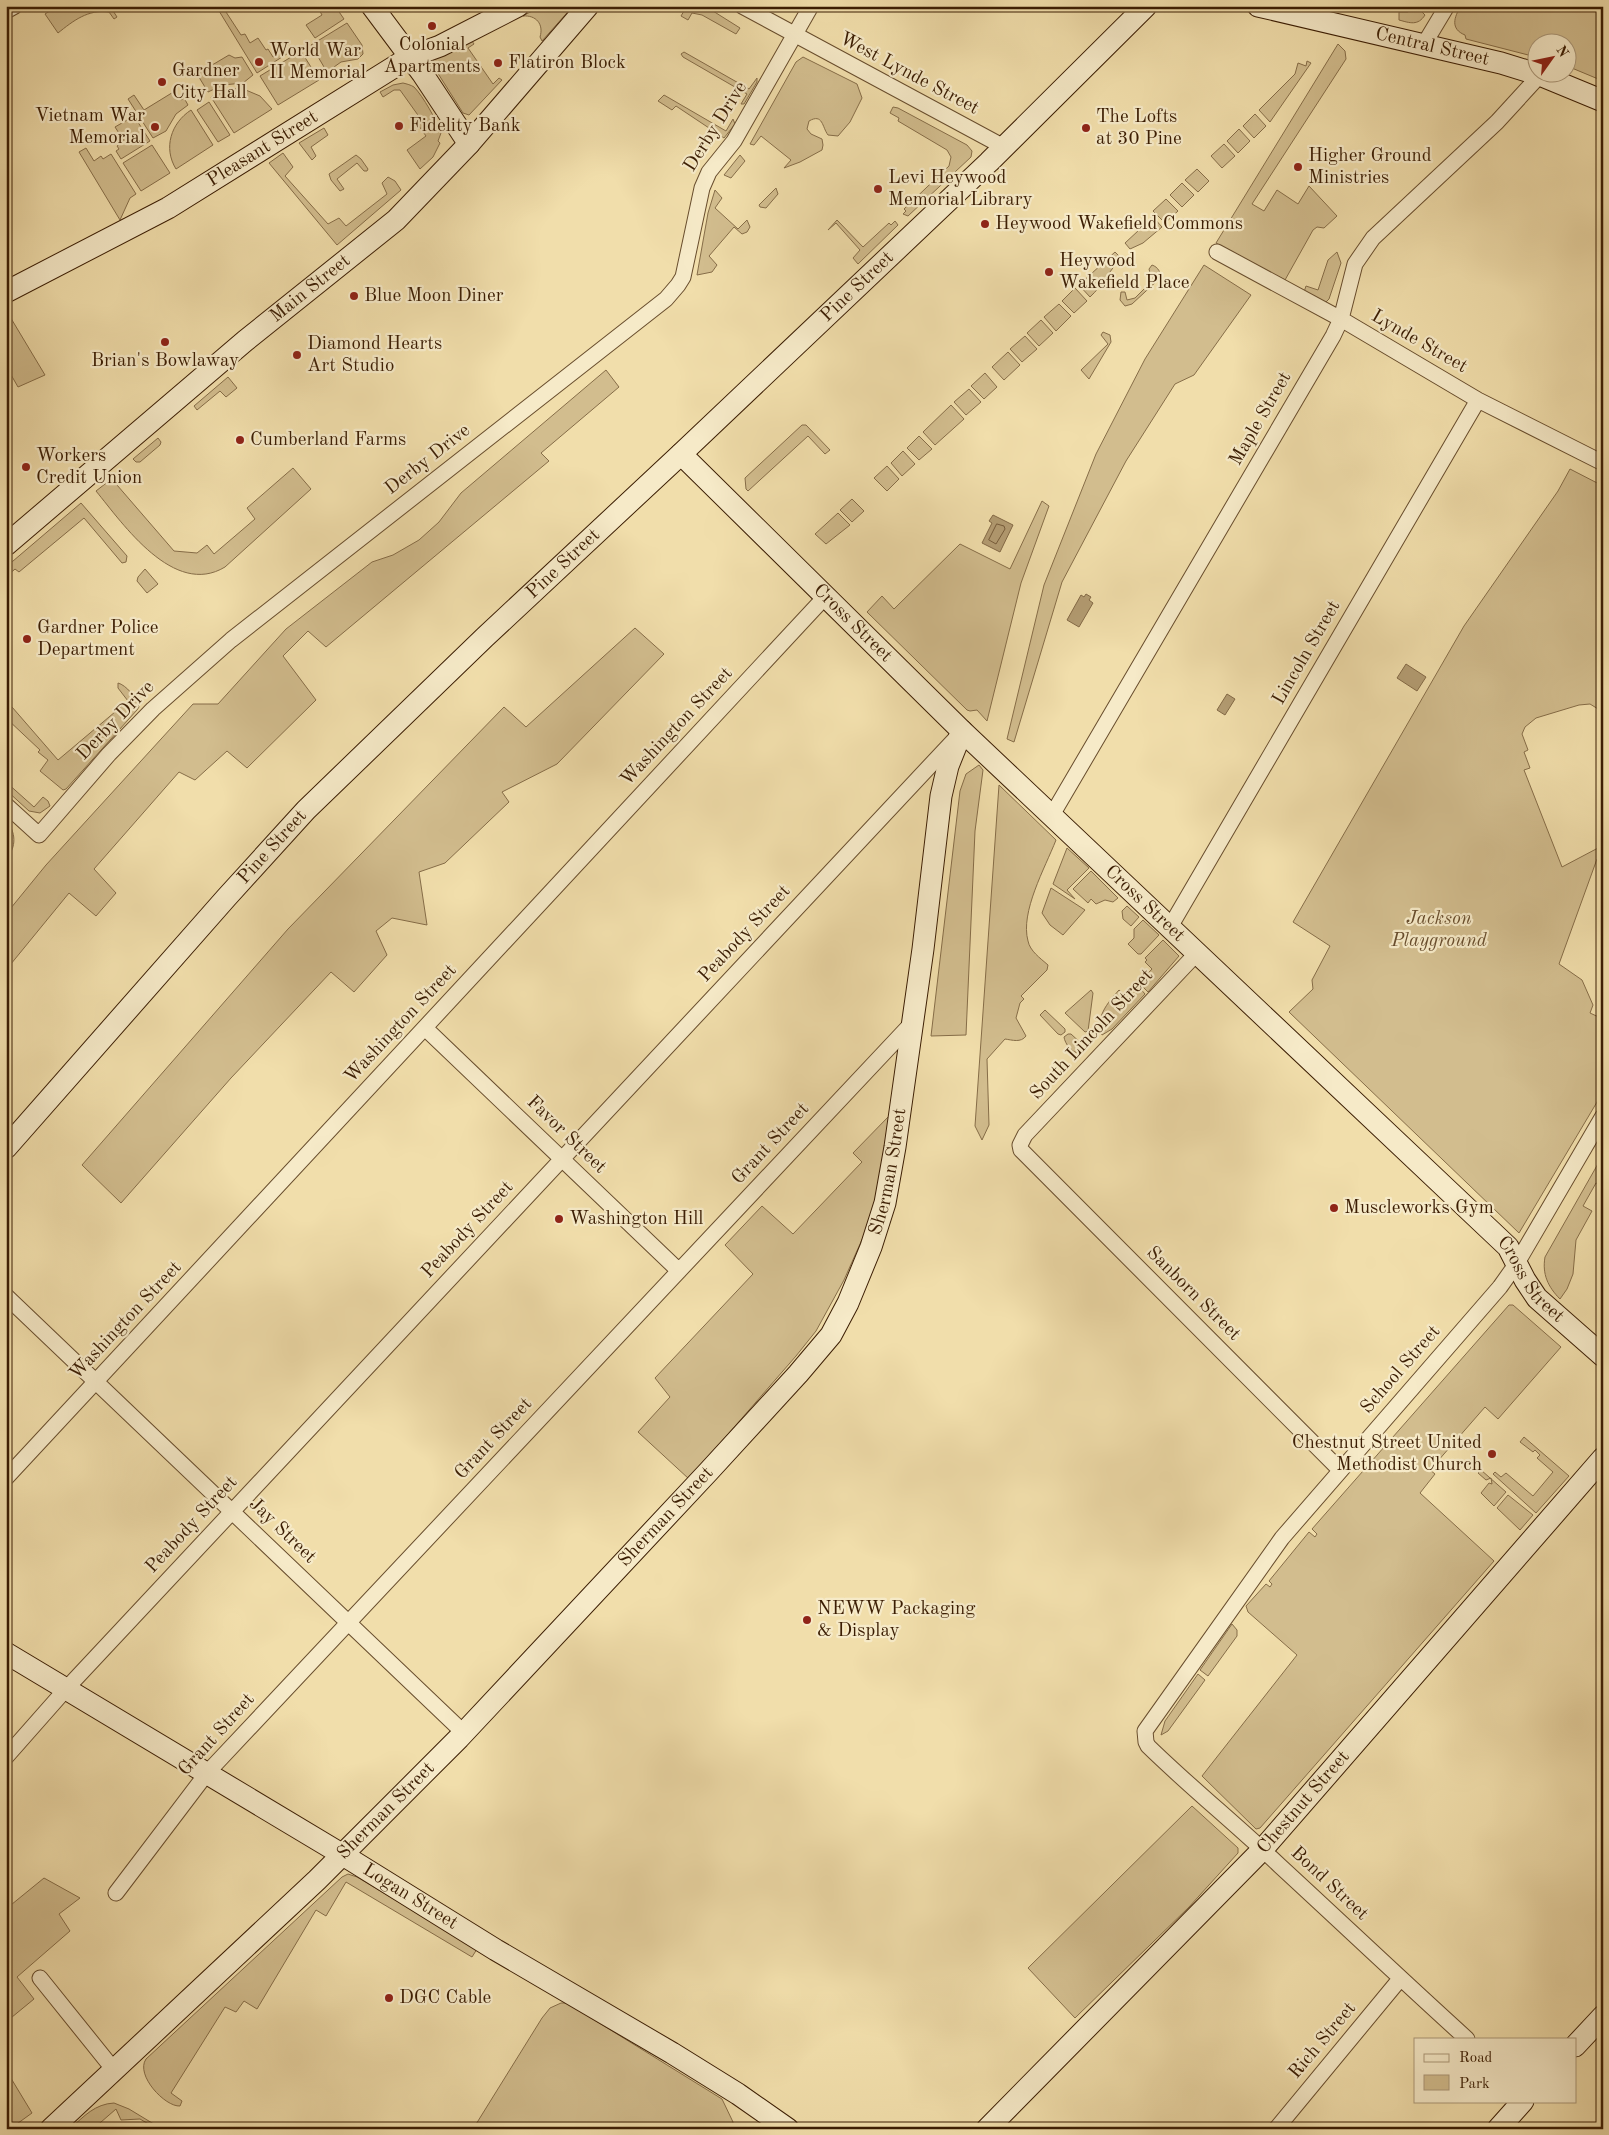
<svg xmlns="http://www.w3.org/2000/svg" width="1609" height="2135" viewBox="0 0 1609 2135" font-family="'Old Standard TT',serif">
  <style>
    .green { fill: #d2bd8e; stroke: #866d48 }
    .water { fill: #b39c72; stroke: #836946 }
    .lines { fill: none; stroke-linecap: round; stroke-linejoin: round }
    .shore { stroke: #775c3a; stroke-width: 1 }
    .street-casing { stroke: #684d2d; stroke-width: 17 }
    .secondary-casing { stroke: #3b1d03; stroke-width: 23 }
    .street { stroke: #f6eac8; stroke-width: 15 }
    .secondary { stroke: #f6eac8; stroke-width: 21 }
    .poi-dot { fill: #8f2418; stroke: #f6eac8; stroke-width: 2 }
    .labels { text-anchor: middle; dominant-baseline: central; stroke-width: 4.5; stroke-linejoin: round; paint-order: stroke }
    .poi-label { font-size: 19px; fill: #3b1d03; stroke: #f6eac8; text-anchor: start }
    .street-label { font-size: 19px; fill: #3b1d03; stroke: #f6eac8 }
    .park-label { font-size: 19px; font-style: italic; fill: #684d2d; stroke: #f6eac8 }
  </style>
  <rect width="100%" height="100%" fill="#f1deab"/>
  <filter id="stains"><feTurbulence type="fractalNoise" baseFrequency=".004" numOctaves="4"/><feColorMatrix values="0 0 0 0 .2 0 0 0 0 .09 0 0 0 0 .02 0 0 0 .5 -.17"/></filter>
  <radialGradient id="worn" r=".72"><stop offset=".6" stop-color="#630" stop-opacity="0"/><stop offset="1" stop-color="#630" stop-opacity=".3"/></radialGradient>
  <!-- green -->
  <path class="green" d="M57,6H110L117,17L114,19L109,12C88,9 73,21 58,33L45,14Z
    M216,6H225L226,12L241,35L245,34L250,43L258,38L266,50L268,49L273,57L286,49L287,51L292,48L293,50L257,73Z
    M317,6H335L344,19L315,38L306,25L322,15Z
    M541,6H573L542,41L540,37C544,24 536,15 523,16Z
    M687,6H705L740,28L736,34L702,15L692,13L688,20L681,16Z
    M1412,6H1418V8L1425,15C1418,26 1410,23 1399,20V12H1408Z
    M1461,6H1603V81L1567,66L1566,42H1536V57L1466,39L1465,35C1450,29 1454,17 1461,6Z
    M347,23L362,45L363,54L358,59L341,62L327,72L311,45Z
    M472,41L474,44L468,48L493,84L499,78L502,80L469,115L463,113L432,64L434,59Z
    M1338,44L1345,51L1346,59L1252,204L1264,211L1277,190L1298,204L1309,186L1337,216L1324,228L1317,227L1313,230L1285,280C1261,269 1240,255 1216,243Z
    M301,51L319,80L278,105L260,76Z
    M684,52L749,89L757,78V82L744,104H741L747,94L683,57L681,54Z
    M229,55L235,58L242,57L253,75L243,83L223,85L208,92L197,74Z
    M803,57L857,84L862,98L850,122L838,136L828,135C822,127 823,113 809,121L807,129L811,134L822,139L823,145L822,150L800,162L784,168L791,160L761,136L754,145L750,144L796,62Z
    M1307,61L1311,63L1270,122L1259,110L1295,74L1298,63L1306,66Z
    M403,83C407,84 411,85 414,87C423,96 437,121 441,133L438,141L440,143L433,157L420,169L407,150L426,136L416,122L420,118L400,90H394L383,97L380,92L393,85Z
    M241,88L260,96L272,109L234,133L211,97L222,91Z
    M175,91L181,100L184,98L188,105L176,114L166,131L153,138L128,99L134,95L144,110Z
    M664,95L726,131L733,119L735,124L724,138L676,106L672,110L658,101Z
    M209,102L230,135L218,142L197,110Z
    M893,107L898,108L967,145L972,151L971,157L908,216L903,214L906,211L904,209L949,166L951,157L947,150L898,121L899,118L890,113Z
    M191,110L213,145L176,169C163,148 171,123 191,110Z
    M1255,114L1266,126L1254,138L1243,126Z
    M134,116L150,141L121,159L116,151L119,149L117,146L124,141L115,127Z
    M324,128L328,135L311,147L316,156L312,160L299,143Z
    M1239,129L1250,141L1238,153L1227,141Z
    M1224,144L1235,156L1222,168L1211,156Z
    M152,145L170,173L141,191L123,163Z
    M86,148L94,161L101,156L103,159L111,154L136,194L130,198L120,220L79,152Z
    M283,153L293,167L285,176L328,224L339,218L346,226L387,194L382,183L388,177L395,181L401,190L337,245L269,163Z
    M356,155L361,159L368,169L367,171H364L357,163L337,179L344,189L340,191L331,180L329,174Z
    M740,155L745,161L731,178L724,175Z
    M1197,169L1209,181L1198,192L1185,180Z
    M1182,183L1194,195L1182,207L1170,195Z
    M776,188L778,194L766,208L760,207L759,205Z
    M715,190L722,198L715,208L738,229L747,220L750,227L747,232L742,234L734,227L709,256L717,265L712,272L697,275L708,213Z
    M1166,199L1178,211L1165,223L1153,211Z
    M1153,217L1162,227L1143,243L1130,249L1125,243Z
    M837,220L863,247L889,223L891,225L895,221L898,225L858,264L853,258L860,250L836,223L828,230Z
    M1115,252L1121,258C1109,271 1103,285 1090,297L1079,285Z
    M1337,252L1341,263L1329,299L1325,303L1304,292L1306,286L1318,290L1328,260Z
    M1152,265C1158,267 1162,273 1159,279L1132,304L1125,306L1120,300L1121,292H1125L1127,300L1135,298L1152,281L1149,269Z
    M1204,265L1251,295L1194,375L1175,384L1126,461L1062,582L1014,742L1007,739L1044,585L1096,454L1145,359Z
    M1075,288L1087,301L1074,313L1062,301Z
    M1059,304L1071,316L1056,331L1044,317Z
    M6,310L45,375L18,387L6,366Z
    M1041,320L1053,333L1039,346L1027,333Z
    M1103,332L1110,335L1111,342L1089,379L1081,370L1108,344L1101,335Z
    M1025,336L1037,349L1022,362L1010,349Z
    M1008,352L1020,365L1004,380L992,367Z
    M606,370L619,387L541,453L549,461L326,647L308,631L283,656L316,700L247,768L227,751L195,780L179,772L94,869L116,893L96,916L69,893L6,970V914L46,865L193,704H218L286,629L372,562L393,555L419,540L439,522L461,493Z
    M985,373L997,387L984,399L971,386Z
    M228,377L237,388L226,397L220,391L197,410L194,406Z
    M969,389L981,402L966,415L954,402Z
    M951,405L964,419L935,445L923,432Z
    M802,425H806L830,450L825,454L808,436L748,491L746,489L745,478Z
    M919,436L932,449L919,460L907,448Z
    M158,438L161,442L160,445L140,462H136L133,459Z
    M903,451L915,464L902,476L891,463Z
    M887,466L899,479L887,491L874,478Z
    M293,468L311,489L225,567C174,598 123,524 96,491L114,477L117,479V485L174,551L197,553L207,545L214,554L255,519L247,508Z
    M1570,469L1603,486V712L1590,704L1579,705L1536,718L1525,727L1522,734L1528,750L1524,752L1530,768L1524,770L1562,867L1598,848L1603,850V862L1597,859L1559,964L1582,980L1593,1005L1590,1013L1603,1019V1092L1519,1233L1289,1012L1313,989L1312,980L1330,946L1293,922L1464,626L1558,491Z
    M852,499L864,511L852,522L840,510Z
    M1042,501L1049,506L1021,583L987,721L977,710L970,711L967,710L867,612L882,596L894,609L960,544L1010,569Z
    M81,503L127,556L126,562L122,563L84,518L19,572L15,569L6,577V567Z
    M838,513L850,525L826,544L815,534Z
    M145,569L158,584L147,593L137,581L138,577Z
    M635,628L664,654L557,764L502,792L509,802L445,863L419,872L427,925L392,918L376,931L387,955L354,992L331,972L231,1078L121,1203L82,1165L288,929L504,707L526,727Z
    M118,683C126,685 137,698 139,707L137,710L66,789L63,790L40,771L48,760L38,752L40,750L6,718V703L11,708L12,707L58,760L128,701L118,688Z
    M979,765L983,770L975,831L966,1035L931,1036L960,791L966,774Z
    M6,782L34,807L43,797L48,801L50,806L40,813L29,811L6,790Z
    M999,785L1056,840C1045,868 1020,912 1028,941C1030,951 1040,958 1048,965L1047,970L1021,996L1024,999L1020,1003L1016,1018L1026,1036C1021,1043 1012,1040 1005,1039L987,1059L989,1125L982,1140L975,1126Z
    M6,820C16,832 17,847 6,859Z
    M1067,848L1089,868L1067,890L1075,899L1053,884Z
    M1091,871L1118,898L1113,902L1105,900L1096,904L1091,899L1088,903L1073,889Z
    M1051,888L1085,910L1063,935L1050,925L1042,913Z
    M1127,906L1139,917L1131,926L1123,919L1122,911Z
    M1143,920L1159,935L1141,954H1138L1128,944L1134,938V929Z
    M1163,940L1179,956L1148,992L1139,983L1152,969L1145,962L1147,960L1145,958Z
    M1138,986L1145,994L1112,1029L1102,1035C1094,1019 1108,1002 1119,990L1127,997Z
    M1091,990L1093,993L1088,1031L1085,1032L1065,1013Z
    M1045,1010L1065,1029V1032L1061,1035L1058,1034L1040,1015Z
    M1068,1034H1071L1084,1046V1051L1079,1053C1072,1053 1065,1044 1064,1037Z
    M889,1116L877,1196L864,1235L844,1280L816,1331L796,1356L689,1479L638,1432L670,1397L655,1378L753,1274L725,1245L762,1206L793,1234L862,1162L853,1153Z
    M1603,1155V1186L1596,1183L1583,1206L1592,1211L1576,1240L1573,1274L1567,1289L1560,1299C1548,1287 1542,1274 1545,1257Z
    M1509,1305H1513L1561,1347L1498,1419L1485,1407L1430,1470L1435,1474L1420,1493L1494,1561L1260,1828L1256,1829L1202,1776L1297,1655L1248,1612L1246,1606L1266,1584L1270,1587L1272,1584L1269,1581L1309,1532L1315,1537L1317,1534L1312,1529Z
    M1524,1437L1569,1476L1536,1513L1493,1474L1495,1472L1501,1477L1506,1473L1533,1496L1553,1472L1537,1458L1540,1455L1535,1450L1533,1452L1520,1442Z
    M1481,1470L1506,1492L1494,1506L1481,1493L1489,1483L1492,1484L1491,1478L1486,1480L1478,1473Z
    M1508,1495L1533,1515L1520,1530L1497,1508Z
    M1232,1624L1237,1630V1636L1208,1676L1200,1670Z
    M1198,1674L1205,1680L1168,1731L1161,1735L1165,1721Z
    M1192,1806L1238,1848V1853L1189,1907L1075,2018L1028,1968Z
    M348,1874L357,1877L477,1949L472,1957L346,1882L326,1916L316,1910L257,2009L244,2001L236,2012L225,2007L171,2093L182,2101L180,2106C165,2107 135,2075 146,2059L342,1877Z
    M44,1878L80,1898L59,1914L70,1931L17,1977L34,1999L6,2022V1909Z
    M561,2003H567L722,2099L733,2122V2129H473L542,2018L550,2008Z
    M6,2070L32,2113L14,2126L6,2114Z
    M114,2103L129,2109L162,2129H157L140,2119L121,2120L116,2109L93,2129H70C84,2116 95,2104 114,2103Z"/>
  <!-- water -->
  <path class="water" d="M993,515L1013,525L1000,552L982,543L992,523L989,521Z
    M1086,594L1091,597L1089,600L1093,603L1079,627L1067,620L1081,595L1084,597Z
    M1406,664L1426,677L1417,691L1397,678Z
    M1227,694L1235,699L1225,715L1217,710Z"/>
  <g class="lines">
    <!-- shore -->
    <path class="shore" d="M997,524L1004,526L1005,529L996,544L989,540Z"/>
    <defs>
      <path id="street" d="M742,6L1004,147
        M6,11L15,6
        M1423,46L1447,6
        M1217,252L1341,319L1478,400L1603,463
        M6,805L39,835L109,754L153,709L231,640L666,299L678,285L683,277L702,188L709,172L734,141L811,6
        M1052,815L1333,336L1341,319L1355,264L1373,238L1497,122L1540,75
        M1170,927L1478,400
        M1197,953L1025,1135L1020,1145L1021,1150L1340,1470
        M425,1028L679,1271
        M6,1296L464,1733
        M6,1478L825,597
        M6,1757L66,1689L956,738
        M116,1893L207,1773L913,1022
        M40,1978L114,2070
        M1467,2039C1404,1982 1343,1924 1280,1866C1237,1825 1191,1788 1148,1746L1146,1742L1145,1731L1282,1538L1500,1287L1517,1263L1603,1116
        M1276,2129L1400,1979"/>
      <g id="secondary">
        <path d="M372,6L422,73L469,144"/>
        <path id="s1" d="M1258,6L1501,63L1540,75L1603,101"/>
        <path id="s2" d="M6,292L168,208L410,57L440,46L518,6"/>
        <path id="s3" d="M681,454L962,731L1508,1247L1525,1280L1537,1298L1603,1356"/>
        <path id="s4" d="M6,545L245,341L396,220L469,144L588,6"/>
        <path id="s5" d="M6,1148L226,898L306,810L485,637L681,454L989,162L1146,6"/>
        <path id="s6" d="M6,1653L343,1855L496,1950L672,2053L738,2094L788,2129"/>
        <path d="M1575,2046L1603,2016"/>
        <path id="s7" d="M51,2129L317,1880L459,1738L709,1471L798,1374L831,1335L848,1303L871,1247L885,1203L895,1147L923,949L941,796L948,766L962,731"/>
        <path id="s8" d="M987,2129L1262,1850L1603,1458"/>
        <path d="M1498,2129L1523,2101"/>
      </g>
    </defs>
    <!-- street casing -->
    <use href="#street" class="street-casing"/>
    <!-- secondary casing -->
    <use href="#secondary" class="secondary-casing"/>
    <!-- street -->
    <use href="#street" class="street"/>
    <!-- secondary -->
    <use href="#secondary" class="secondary"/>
  </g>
  <!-- markers -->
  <g class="poi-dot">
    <circle cx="432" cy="26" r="5"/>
    <circle cx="259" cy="62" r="5"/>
    <circle cx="498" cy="63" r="5"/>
    <circle cx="162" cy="82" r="5"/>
    <circle cx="399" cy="126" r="5"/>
    <circle cx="155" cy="127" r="5"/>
    <circle cx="1086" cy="128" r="5"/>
    <circle cx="1298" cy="167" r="5"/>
    <circle cx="878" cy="189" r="5"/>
    <circle cx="985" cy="224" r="5"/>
    <circle cx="1049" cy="272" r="5"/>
    <circle cx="354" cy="296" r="5"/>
    <circle cx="165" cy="342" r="5"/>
    <circle cx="297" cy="355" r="5"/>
    <circle cx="240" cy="440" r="5"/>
    <circle cx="26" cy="467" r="5"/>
    <circle cx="27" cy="639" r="5"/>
    <circle cx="1334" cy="1208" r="5"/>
    <circle cx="559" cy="1219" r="5"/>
    <circle cx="1492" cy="1454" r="5"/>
    <circle cx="807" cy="1620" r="5"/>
    <circle cx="389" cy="1998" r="5"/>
  </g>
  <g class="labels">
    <!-- poi labels -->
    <g class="poi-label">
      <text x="432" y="45" text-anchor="middle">Colonial<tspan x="432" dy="22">Apartments</tspan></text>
      <text x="269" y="51">World War<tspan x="269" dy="22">II Memorial</tspan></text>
      <text x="508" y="63">Flatiron Block</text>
      <text x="172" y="71">Gardner<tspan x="172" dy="22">City Hall</tspan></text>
      <text x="145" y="116" text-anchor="end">Vietnam War<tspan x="145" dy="22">Memorial</tspan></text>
      <text x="1096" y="117">The Lofts<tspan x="1096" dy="22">at 30 Pine</tspan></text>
      <text x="409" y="126">Fidelity Bank</text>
      <text x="1308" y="156">Higher Ground<tspan x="1308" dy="22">Ministries</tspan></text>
      <text x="888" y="178">Levi Heywood<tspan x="888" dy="22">Memorial Library</tspan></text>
      <text x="995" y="224">Heywood Wakefield Commons</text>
      <text x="1059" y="261">Heywood<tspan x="1059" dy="22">Wakefield Place</tspan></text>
      <text x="364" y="296">Blue Moon Diner</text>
      <text x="307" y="344">Diamond Hearts<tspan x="307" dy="22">Art Studio</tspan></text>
      <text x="165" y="361" text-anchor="middle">Brian's Bowlaway</text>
      <text x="250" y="440">Cumberland Farms</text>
      <text x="36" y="456">Workers<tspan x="36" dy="22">Credit Union</tspan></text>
      <text x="37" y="628">Gardner Police<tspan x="37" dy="22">Department</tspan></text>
      <text x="1344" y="1208">Muscleworks Gym</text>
      <text x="569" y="1219">Washington Hill</text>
      <text x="1482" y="1443" text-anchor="end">Chestnut Street United<tspan x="1482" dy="22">Methodist Church</tspan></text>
      <text x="817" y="1609">NEWW Packaging<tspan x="817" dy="22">&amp; Display</tspan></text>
      <text x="399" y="1998">DGC Cable</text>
    </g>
    <!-- street labels -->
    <g class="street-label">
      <text stroke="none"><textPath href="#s1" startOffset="179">Central Street</textPath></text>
      <text transform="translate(909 74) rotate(28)">West Lynde Street</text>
      <text transform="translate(716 127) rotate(-58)">Derby Drive</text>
      <text stroke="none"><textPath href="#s2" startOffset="294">Pleasant Street</textPath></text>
      <text stroke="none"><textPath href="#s5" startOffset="1212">Pine Street</textPath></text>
      <text stroke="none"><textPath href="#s4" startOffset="398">Main Street</textPath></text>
      <text transform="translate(1419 342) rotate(30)">Lynde Street</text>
      <text transform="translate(1261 419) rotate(-60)">Maple Street</text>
      <text transform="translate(428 460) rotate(-38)">Derby Drive</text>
      <text stroke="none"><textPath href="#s5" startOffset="808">Pine Street</textPath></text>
      <text stroke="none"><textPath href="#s3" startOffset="241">Cross Street</textPath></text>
      <text transform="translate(1307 653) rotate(-60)">Lincoln Street</text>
      <text transform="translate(116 721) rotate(-46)">Derby Drive</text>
      <text transform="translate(677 727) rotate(-47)">Washington Street</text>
      <text stroke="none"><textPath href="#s5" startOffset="402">Pine Street</textPath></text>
      <text stroke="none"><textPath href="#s3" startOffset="646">Cross Street</textPath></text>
      <text transform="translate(745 934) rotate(-47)">Peabody Street</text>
      <text transform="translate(401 1024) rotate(-47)">Washington Street</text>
      <text transform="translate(1092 1035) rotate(-47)">South Lincoln Street</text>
      <text transform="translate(566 1135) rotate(44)">Favor Street</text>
      <text transform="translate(771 1144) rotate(-47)">Grant Street</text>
      <text stroke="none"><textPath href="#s7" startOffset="1288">Sherman Street</textPath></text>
      <text transform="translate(468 1230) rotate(-47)">Peabody Street</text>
      <text stroke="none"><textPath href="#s3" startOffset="1186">Cross Street</textPath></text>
      <text transform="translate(1193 1294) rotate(45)">Sanborn Street</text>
      <text transform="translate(126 1321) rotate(-47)">Washington Street</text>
      <text transform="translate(1401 1370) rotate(-49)">School Street</text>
      <text transform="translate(494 1439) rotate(-47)">Grant Street</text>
      <text stroke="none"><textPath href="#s7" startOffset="868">Sherman Street</textPath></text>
      <text transform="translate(192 1525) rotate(-47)">Peabody Street</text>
      <text transform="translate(282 1531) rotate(44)">Jay Street</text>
      <text transform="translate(217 1735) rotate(-48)">Grant Street</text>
      <text stroke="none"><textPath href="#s8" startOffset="455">Chestnut Street</textPath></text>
      <text stroke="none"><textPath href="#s7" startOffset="462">Sherman Street</textPath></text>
      <text transform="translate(1329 1884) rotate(43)">Bond Street</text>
      <text stroke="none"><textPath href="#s6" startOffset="472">Logan Street</textPath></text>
      <text transform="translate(1323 2041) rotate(-50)">Rich Street</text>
    </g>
    <!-- park labels -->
    <g class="park-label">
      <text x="1439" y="919">Jackson<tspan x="1439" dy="22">Playground</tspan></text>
    </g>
  </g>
  <!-- margin -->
  <rect width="1609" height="2135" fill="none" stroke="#f1deab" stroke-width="25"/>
  <rect x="8" y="8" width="1594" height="2120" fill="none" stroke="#3b1d03" stroke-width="2.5"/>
  <rect x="12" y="12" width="1584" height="2110" fill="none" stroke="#3b1d03"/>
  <!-- legend -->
  <rect x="1414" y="2038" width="162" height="65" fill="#f6eac8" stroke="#ab9879"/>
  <rect x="1424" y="2054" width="25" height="8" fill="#f6eac8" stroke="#ab9879"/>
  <text x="1459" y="2062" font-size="15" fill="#3b1d03">Road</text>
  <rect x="1424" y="2075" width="25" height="15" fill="#d2bd8e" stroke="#ab9879"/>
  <text x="1459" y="2088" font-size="15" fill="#3b1d03">Park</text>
  <!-- north arrow -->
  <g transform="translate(1552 58) rotate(57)"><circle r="24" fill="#f6eac8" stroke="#ab9879"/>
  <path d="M0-4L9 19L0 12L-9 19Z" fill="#8f2418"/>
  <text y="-8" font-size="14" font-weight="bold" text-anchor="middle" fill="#3b1d03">N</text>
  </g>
  <rect width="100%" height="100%" filter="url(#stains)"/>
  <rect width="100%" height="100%" fill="url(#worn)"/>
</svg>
